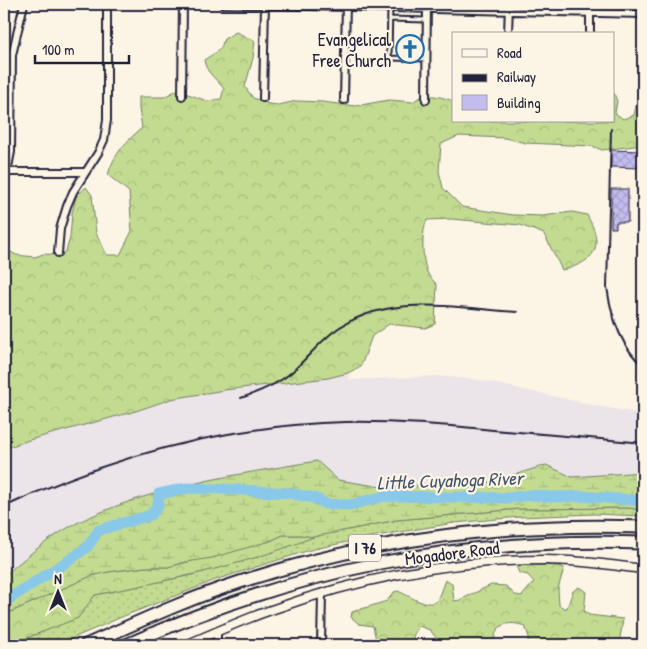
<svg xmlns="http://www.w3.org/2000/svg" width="647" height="649" viewBox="0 0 647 649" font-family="'Patrick Hand',sans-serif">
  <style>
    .built { fill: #ebe4e8 }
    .grass { fill: url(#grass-dots); stroke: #727e66 }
    .forest { fill: url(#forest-crowns); stroke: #727e66 }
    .wetland { fill: url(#wetland-marsh); stroke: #727e66 }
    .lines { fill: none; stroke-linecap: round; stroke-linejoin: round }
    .river { stroke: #89c8e9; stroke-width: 11 }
    .building { fill: url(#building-cross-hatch); stroke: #22223b }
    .service-casing { stroke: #22223b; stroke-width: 7 }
    .minor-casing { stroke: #22223b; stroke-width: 10 }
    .tertiary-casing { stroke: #22223b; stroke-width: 11 }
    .motorway-casing { stroke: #22223b; stroke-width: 15 }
    .service { stroke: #fcf5e5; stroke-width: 3 }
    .minor { stroke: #fcf5e5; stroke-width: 6 }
    .tertiary { stroke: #fcf5e5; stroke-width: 8 }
    .motorway { stroke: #fcf5e5; stroke-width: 11 }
    .rail { stroke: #22223b; stroke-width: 2 }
    .labels { text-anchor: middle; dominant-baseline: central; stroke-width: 4.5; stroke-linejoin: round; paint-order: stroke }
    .shield { fill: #fcf5e5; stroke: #63616e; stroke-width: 1 }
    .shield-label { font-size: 16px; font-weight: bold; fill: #22223b }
    .poi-label { font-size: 18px; fill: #22223b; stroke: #fcf5e5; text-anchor: end }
    .street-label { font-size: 18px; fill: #22223b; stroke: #fcf5e5 }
    .water-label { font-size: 19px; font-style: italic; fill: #41546f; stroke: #fcf5e5 }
  </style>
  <defs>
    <pattern id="grass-dots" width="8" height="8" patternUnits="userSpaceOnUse" patternTransform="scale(1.25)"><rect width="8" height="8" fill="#c3db91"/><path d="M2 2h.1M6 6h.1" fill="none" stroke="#a7bc7e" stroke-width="1.8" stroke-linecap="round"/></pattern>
    <pattern id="forest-crowns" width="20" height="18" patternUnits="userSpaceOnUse" patternTransform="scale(1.25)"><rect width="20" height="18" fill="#c3db91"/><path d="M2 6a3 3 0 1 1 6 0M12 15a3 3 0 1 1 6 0" fill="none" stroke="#a7bc7e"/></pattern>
    <pattern id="wetland-marsh" width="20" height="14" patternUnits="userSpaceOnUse" patternTransform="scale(1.25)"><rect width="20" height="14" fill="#c3db91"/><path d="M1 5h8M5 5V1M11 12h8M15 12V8" fill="none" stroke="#a7bc7e"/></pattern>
    <pattern id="building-cross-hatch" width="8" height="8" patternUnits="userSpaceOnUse" patternTransform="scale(1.25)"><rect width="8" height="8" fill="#c3bcee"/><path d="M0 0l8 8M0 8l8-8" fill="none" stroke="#a7a1cd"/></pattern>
  </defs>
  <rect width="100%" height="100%" fill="#fcf5e5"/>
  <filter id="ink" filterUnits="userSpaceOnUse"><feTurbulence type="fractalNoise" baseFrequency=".02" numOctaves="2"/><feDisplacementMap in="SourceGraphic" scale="10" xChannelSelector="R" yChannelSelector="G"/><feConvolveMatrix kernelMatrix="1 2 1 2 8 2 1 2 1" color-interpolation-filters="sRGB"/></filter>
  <g filter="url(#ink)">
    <!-- built -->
    <path class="built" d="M348,373L350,380L437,376L475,379L597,406L643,414V472L572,477L546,465L491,482L459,486L433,484L388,488L337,480L317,461L239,474L151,494L72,526L42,545L4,576V449L29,440L136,411L171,399L224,390L328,378Z"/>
    <!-- grass -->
    <path class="grass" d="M628,508L643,510V516L594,514L520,517L454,523L370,537L310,550L218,579L124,616L57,645H9L77,618L95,595L192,575L260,556L313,537L397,520L519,509Z"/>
    <!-- forest -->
    <path class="forest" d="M236,32L255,41L253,58L245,87L253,98L269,104L278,105L297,101L322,102L355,106L389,100L413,102C424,92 440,96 453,101V121H613V91L617,101L615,113L623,119L634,115L636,106L643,102V145L602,150L592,146L526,143L505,138L459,136L441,144L439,171L443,188L462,207L513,215L543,216L572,212L587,215C590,221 594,228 595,234C601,257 580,266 562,270L544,234L520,225L451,219L427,220C421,232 422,260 427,272C429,277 434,281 437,285L435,324L425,328L389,324L372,336L361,366L348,373L328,378L224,390L171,399L136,411L29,440L4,449V248L16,255L35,257L43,254L61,255L66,251L70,238L72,213L76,197L86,187L92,195L96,233L107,255H120L132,231L129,192L108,175C113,155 127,140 142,128L139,109V97H164L177,90L207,101L221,99L224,89C216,78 206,73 204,60L215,53L221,48L224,39Z
      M283,535H301L313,537C244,566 169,580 95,595L78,618L9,645H4V615L91,576L108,572L145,567H168L270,541Z
      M540,565L559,566L564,568L558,589L559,605L564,608H567L573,591L579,587L586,592L584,611L589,615L623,619L619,645H527L529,637L525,626C516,623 504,621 497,630C494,635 496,641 491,645H442L430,630L419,626L413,636L415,645H377L373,626L359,624L351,617L352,612L387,601L394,592L398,591C410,596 425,608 437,601L445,580L452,584L454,601L460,600L491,585L506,586L515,595L522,596L534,582L528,575L519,573L516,566Z"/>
    <!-- wetland -->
    <path class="wetland" d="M317,461L338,480L388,488L433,484L459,486L491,482L546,465L572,477L643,472V510L628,508L519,509L397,520L313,537L301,535H283L270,541L212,558L186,562L168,567H145L108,572L91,576L4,615V576C25,558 46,540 71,526C147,487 234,475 317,461Z"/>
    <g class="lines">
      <!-- river -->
      <path class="river" d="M4,602L74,557L88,546L99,530L151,515L158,505L159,494L187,488L224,489L289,493L314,498L326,504L350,505L385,496L508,498L531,495L553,497L582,496L643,501"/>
    </g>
    <!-- building -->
    <path class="building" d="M611,150L640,151V168L611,167Z
      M611,189H628V222H616V228H611Z"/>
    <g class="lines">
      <defs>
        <path id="service" d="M390,8L389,56L391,58L426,59
          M390,19L426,20
          M643,183L640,202L643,206"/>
        <path id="minor" d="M222,4L643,14
          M508,34L509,4
          M590,34V4
          M182,96L183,4
          M263,98L265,4
          M344,100L346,4
          M426,100L427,4
          M7,172H85
          M4,175L7,172L11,152L12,55L24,4
          M58,253L60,229L67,206L73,192L98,153L104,140L107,120V4
          M217,632V645
          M321,645L322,593"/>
        <path id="tertiary" d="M186,645C216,632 246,618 277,608C362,578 455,560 545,560C578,560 611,565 643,569"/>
        <path id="motorway" d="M86,645C136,623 187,599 240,582C371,539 506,522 643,527
          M126,645C297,569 456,537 643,543"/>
      </defs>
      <!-- service casing -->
      <use href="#service" class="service-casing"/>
      <!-- minor casing -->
      <use href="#minor" class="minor-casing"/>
      <!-- tertiary casing -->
      <use href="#tertiary" class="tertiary-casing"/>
      <!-- motorway casing -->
      <use href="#motorway" class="motorway-casing"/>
      <!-- service -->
      <use href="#service" class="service"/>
      <!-- minor -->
      <use href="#minor" class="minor"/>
      <!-- tertiary -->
      <use href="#tertiary" class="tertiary"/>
      <!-- motorway -->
      <use href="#motorway" class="motorway"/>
      <!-- rail -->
      <path class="rail" d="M611,129L607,287C611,316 620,346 643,366
        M241,398C259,392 277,385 292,372C306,359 318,344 333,332C386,292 455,308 517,312
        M4,507C111,456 227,425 346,422C395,421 444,425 493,430C543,434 593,438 643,443"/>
    </g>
  </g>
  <!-- icons -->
  <defs>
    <symbol id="church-ring" viewBox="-11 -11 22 22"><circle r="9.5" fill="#fcf5e5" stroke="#1f6fb2" stroke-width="1.5"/><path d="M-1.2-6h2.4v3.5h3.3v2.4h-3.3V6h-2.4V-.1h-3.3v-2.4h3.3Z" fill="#1f6fb2"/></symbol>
  </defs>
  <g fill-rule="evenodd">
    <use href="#church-ring" x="394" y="33" width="32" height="32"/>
  </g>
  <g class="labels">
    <!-- shield labels -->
    <rect class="shield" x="349" y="534.5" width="32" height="27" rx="4"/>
    <g class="shield-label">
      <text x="365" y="548">I 76</text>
    </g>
    <!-- poi labels -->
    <g class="poi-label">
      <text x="391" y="39">Evangelical<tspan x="391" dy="21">Free Church</tspan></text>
    </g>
    <!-- street labels -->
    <g class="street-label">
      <text transform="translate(452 553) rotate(-7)">Mogadore Road</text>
    </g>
    <!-- water labels -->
    <g class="water-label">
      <text transform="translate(450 480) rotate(-2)">Little Cuyahoga River</text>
    </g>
  </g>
  <!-- margin -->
  <rect width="647" height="649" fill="none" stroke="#fcf5e5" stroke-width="20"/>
  <rect x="10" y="10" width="627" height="629" fill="none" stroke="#22223b" stroke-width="2" filter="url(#ink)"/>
  <!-- legend -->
  <rect x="452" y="32" width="162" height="90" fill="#fcf5e5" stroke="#a5a1a1"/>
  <rect x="462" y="49" width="25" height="8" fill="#fcf5e5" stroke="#a5a1a1"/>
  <text x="497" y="58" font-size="15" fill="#22223b">Road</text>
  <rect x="462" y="74" width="25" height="8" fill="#22223b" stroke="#a5a1a1"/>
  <text x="497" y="82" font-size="15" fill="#22223b">Railway</text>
  <rect x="462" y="95" width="25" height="15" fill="#c3bcee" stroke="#a5a1a1"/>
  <text x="497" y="108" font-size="15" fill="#22223b">Building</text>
  <!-- north arrow -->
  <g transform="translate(58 592)" stroke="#fcf5e5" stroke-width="4" paint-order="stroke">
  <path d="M0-4L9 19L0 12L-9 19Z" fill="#22223b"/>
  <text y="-8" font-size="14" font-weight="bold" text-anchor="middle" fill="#22223b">N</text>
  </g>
  <!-- scale -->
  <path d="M35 55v8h94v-8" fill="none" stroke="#22223b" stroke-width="2.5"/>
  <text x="42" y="55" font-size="15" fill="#22223b" stroke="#fcf5e5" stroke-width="4" paint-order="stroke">100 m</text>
</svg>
